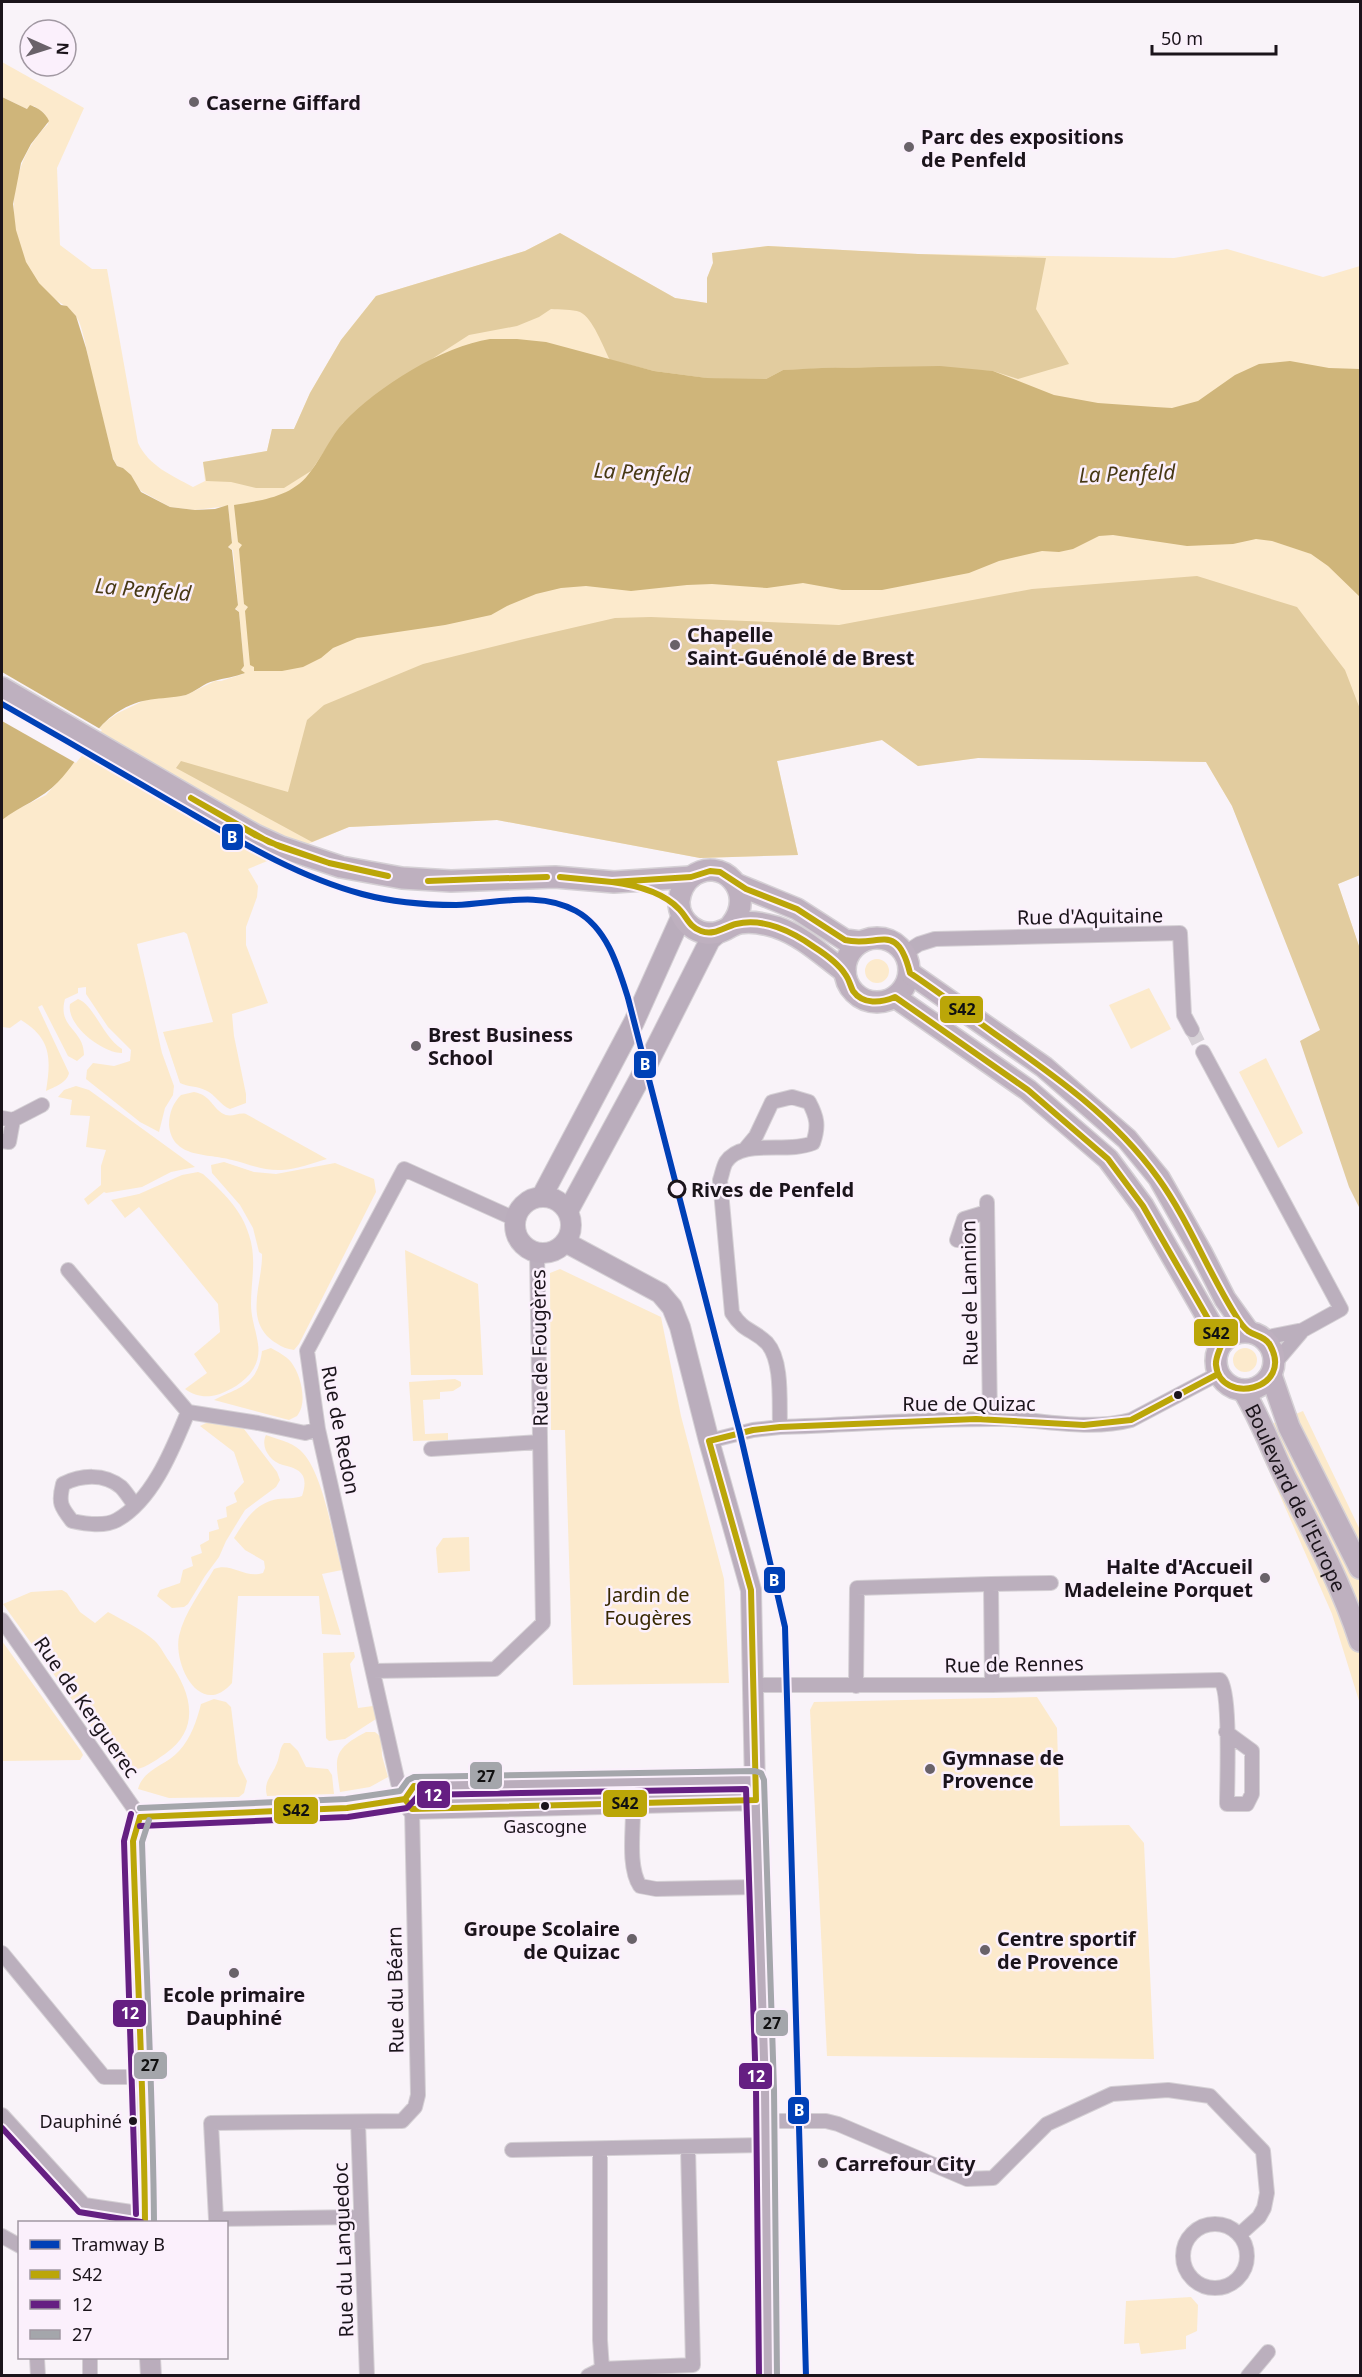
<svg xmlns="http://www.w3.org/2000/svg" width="1362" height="2377" viewBox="0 0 1362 2377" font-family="'Noto Sans',sans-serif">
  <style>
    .green { fill: #fceacc }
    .forest { fill: #e2cc9f }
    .water { fill: #cfb57a }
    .pier { fill: #f9f3f9 }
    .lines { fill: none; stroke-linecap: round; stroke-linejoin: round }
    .street-tunnel { stroke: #d8d2d8; stroke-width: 14; stroke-dasharray: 14 7; stroke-linecap: butt }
    .street-casing { stroke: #d5d0d5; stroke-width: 16 }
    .secondary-casing { stroke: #d5d0d5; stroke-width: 22 }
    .primary-casing { stroke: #d5d0d5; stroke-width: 24 }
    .street { stroke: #bbafbd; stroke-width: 14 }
    .secondary { stroke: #baadbc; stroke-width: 20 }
    .primary { stroke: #beb0bf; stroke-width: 21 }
    .bus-1-casing { stroke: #fbf0fc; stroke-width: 10 }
    .bus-2-casing { stroke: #fbf0fc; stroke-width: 10 }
    .bus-3-casing { stroke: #fbf0fc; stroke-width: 10 }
    .bus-1 { stroke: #bba608; stroke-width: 6 }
    .bus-2 { stroke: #651f82; stroke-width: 6 }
    .bus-3 { stroke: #a4a6ab; stroke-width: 6 }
    .tram-1-casing { stroke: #fbf0fc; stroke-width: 10 }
    .tram-1 { stroke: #0040b6; stroke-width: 6 }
    .poi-dot { fill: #696269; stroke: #fbf0fc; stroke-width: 2 }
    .stop-dot { fill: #fbf0fc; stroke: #1b141b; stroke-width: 3 }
    .bus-dot { fill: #1b141b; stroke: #fbf0fc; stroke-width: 2 }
    .labels { text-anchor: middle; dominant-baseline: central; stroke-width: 5; stroke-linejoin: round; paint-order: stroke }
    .bus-label { font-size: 18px; fill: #1b141b; stroke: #fbf0fc }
    .poi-label { font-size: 20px; font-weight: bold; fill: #1b141b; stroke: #fbf0fc; text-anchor: start }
    .street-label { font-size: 20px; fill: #1b141b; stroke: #fbf0fc }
    .stop-label { font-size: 20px; font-weight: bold; fill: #1b141b; stroke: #fbf0fc; text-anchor: start }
    .park-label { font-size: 20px; fill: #372801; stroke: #fbf0fc }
    .water-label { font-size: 21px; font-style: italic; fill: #473813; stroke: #fbf0fc }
    .line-badge { stroke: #fbf0fc; stroke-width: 2 }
    .badge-label { font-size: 16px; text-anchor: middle; font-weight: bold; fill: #fff }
    .pale-badge-label { font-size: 16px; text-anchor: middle; font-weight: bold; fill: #111 }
  </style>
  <rect width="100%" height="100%" fill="#f9f3f9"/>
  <!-- green -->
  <path class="green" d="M2,62L84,108L57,168L60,245L92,269H107L138,443C149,466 171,475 193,487L205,481L203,462L267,451L272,429H294L310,393L341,340L376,296L525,251L560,233L675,298L707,303V278L713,263L712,253L768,246L918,254L1174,258L1227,249L1323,277L1360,266V875L1338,884L1360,949L1248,844L1232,806L1206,762L978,758L918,766L882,740L777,761L798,855L700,858L497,820L349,827L248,869L258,886L257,897L246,927V945L268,1003L232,1014L234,1036L246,1094V1103L230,1109C220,1105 215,1094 205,1090C197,1086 188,1087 180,1083L163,1032L213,1022L187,934L184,932L137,944L162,1053L174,1086L173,1095L165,1108L159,1132L140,1122L86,1079L87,1070L93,1063L114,1066L130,1061L131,1050L108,1027L86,994V987L78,988V993L65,999C57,1028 84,1029 84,1055L77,1061L68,1056L42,1005L38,1007L69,1073C67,1083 54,1087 46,1091C51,1059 52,1039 21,1020L10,1028L2,1027V820L12,812L46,795L60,779L90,738L105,722L118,713L147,699L186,695L215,681H221L243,674L241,669L244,666L239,612L235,608L238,604L233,550L228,547L232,542L228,506L195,510L170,507L141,491L123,468L117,466C110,455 109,443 106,431C102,414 97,398 93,382C89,363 86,342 80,324C74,307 56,303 44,290C2,243 4,167 48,124L44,113L34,106L27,109L2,97Z
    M865 971a12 12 0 1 1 24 0a12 12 0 1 1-24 0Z
    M1149,988L1171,1029L1131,1049L1109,1005Z
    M78,999C94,1005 103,1037 122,1049V1053C102,1053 66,1025 70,1004Z
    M1266,1058L1303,1133L1278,1148L1239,1072Z
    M76,1086L89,1090L195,1167L171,1172L142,1187L106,1193L104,1192L88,1205L84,1199L101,1185V1166L106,1150L86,1147L90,1116L70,1115L72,1100L58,1097L64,1090Z
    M194,1092C212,1095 212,1110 226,1115C233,1117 239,1112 246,1114L327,1159C313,1163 297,1169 282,1170C263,1171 249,1164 232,1160C208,1153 172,1159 169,1125C169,1113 173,1103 181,1095Z
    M224,1162L254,1172L276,1174L335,1163L374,1179L376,1192L299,1344L294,1350C287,1349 282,1347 276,1343C242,1322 263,1283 262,1254L259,1252L253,1228L240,1205L212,1173L211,1165Z
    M198,1172L203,1174C222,1191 242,1210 249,1235C257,1259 251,1280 251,1304C251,1318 256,1330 258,1344C262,1370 241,1386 220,1394C207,1398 196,1397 185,1389L207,1373L194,1354L220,1332L218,1304L139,1207L125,1218L111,1200L139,1194L182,1175Z
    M405,1250L478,1284L483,1375H411Z
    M560,1269L661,1317L681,1416L724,1579L729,1683L573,1685L565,1430H551L550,1273Z
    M1233 1360a12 12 0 1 1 24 0a12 12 0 1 1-24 0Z
    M271,1348C278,1352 286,1356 291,1362C301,1375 308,1403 297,1416L289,1420L214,1400C240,1387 258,1385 262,1351Z
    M455,1379L461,1382V1386L453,1391L440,1392V1399L423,1400L425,1434L448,1433V1440L413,1441L409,1382Z
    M1303,1411L1360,1530V1704L1332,1614L1252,1432Z
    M208,1422L244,1429L277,1472L280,1480L276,1487L245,1510L226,1541L219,1557L205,1576L188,1604L184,1607L172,1608L157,1596L160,1590L180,1583L183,1570L193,1566L191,1557L202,1553L200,1545L209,1540V1532L219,1529L217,1520L227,1517L226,1507L237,1502L234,1493L244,1482L234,1452L200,1426Z
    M266,1435C277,1439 291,1442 300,1450C323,1470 333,1539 342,1570L322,1574L341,1635L322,1634L319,1596H238L232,1683C201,1719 173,1666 179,1636C184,1613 202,1590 214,1569C231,1562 245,1579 263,1573L265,1568L264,1561L245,1550L234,1538C246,1519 255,1503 278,1499C286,1498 294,1499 302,1496C309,1475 301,1469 283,1465C270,1462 260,1447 266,1435Z
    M469,1537L470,1571L438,1573L436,1548L443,1538Z
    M62,1590L67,1593L80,1612L95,1623L108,1612C124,1621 142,1629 155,1641C161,1647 164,1654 169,1661C191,1692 202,1728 165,1754C152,1763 139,1773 122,1769L3,1604L31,1592Z
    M2,1641L81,1751L83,1755L80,1760L2,1761Z
    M354,1652L355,1657L350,1664L358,1708L373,1706L376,1719L345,1739L329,1741L326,1738L323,1653Z
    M1037,1697L1057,1728L1060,1826L1129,1825L1144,1843L1154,2059L827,2056L810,1710L814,1702Z
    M214,1699L226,1702L231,1707L238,1763L247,1781L244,1793L239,1797L169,1798L138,1789C143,1769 167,1765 179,1751C191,1738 197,1720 201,1704Z
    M366,1732H375L381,1737L382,1756L388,1777L370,1787L340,1792C335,1757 332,1750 366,1732Z
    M284,1743H290L298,1751L306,1767L328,1769L332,1775L334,1794L267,1796C263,1781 272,1776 277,1763C280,1756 279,1749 284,1743Z
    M1191,2297L1198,2305L1197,2331L1186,2336V2349L1141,2354L1139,2343L1124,2344L1126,2301Z"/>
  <!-- forest -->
  <path class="forest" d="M560,233L675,298L707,303V278L713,263L712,253L768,246L918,254L1046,258L1036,309L1069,364L1018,379L993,371L861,367L783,370L766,379L746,380L706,378L654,371L610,360C603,347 593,318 580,312C572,309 560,310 551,309L539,317L517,326L469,335L370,399L343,423L311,471L284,488H256L231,482L206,481L203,462L267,451L272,429H294L310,393L341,340L376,296L525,251Z
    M1197,576L1297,607L1345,670L1360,709V875L1338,884L1360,949V1209L1349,1187L1300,1041L1320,1030L1232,806L1206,762L978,758L918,766L882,740L777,761L798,855L700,858L497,820L349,827L312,842L176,768L181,761L288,792L307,720L324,705L423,664L524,639L615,618L651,617L839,625L1032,589Z"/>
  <!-- water -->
  <path class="water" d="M2,97L27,109L30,105C38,108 45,112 49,121L31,144L21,163L13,204L16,230L26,262L39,283L61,305L67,306L76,316L86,348L113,459L117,466L123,468L131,475L141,492L170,507L195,510L215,509L228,505L232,543L228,547L232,550L238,605L235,609L239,612L244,666L241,670L245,673C235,677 224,678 214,681C204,683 195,692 186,695C158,701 144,695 116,713C90,731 79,761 58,782C42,799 20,806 2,820Z
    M490,339H517L546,342L654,371L707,378L766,379L783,370L822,368L940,366L993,371L1054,395L1098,403L1155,407L1172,408L1198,401L1235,375L1259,364L1290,361L1329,368L1360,369V597L1328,566L1311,554L1272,541L1256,539L1233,544L1187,546L1113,535L1099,536L1073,549L1059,552L1042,551L999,561L969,573L882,590H842L803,583L767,588L712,584L687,585L631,591L586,586L561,588L536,594L507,606L491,615L445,625L357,638L333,648L321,658L303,667L282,671H254V667L250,665L245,611L248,607L244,604L239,549L242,545L238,542L234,505C263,500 293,497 311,471C323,455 331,436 344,422C377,387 443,346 490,339Z"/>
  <!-- pier -->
  <path class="pier" d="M2,672L102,730L76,763L2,721Z"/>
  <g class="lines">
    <!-- street-tunnel -->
    <path class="street-tunnel" d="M1192,1030L1203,1052"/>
    <defs>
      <path id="street" d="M905,953L919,944L935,939L1180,933L1184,1015L1192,1030
        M1203,1052L1341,1309L1303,1330L1275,1363
        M2,1118L13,1120L9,1142L2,1141
        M13,1120L42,1105
        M746,1148L756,1136L772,1102L792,1097L809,1102C817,1117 819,1126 813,1143C787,1154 742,1138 726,1162C723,1167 722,1175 720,1180L732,1313C744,1332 753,1329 767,1343C783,1361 779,1403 780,1427
        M987,1202L990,1419
        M957,1240L964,1219L987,1212
        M68,1270L188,1412L258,1423L305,1433L318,1429
        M1264,1338L1303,1330
        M709,1441L753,1430L780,1427C854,1425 929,1418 1004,1419C1046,1420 1090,1431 1131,1420L1218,1374
        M431,1449L540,1442
        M135,1506C131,1500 126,1492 121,1487C104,1473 81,1475 63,1484C58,1503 61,1507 72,1521C86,1524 104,1527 117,1520C153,1500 173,1448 188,1412
        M991,1584L1051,1583
        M2,1620L140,1817
        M373,1671L495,1669L543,1623L537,1252
        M754,1685H992L1220,1680C1231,1691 1227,1783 1227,1804H1247L1252,1794V1751L1226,1732
        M856,1686L857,1588L991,1584L992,1685
        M405,1799L398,1783L318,1429L307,1351L404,1169L515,1219
        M633,1803C634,1827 627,1866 640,1886L656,1889L757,1887
        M2,1953L104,2077H141
        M2,2115L84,2205L145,2214
        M764,2121H826L838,2124L967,2179L993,2178L1047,2124L1112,2094L1168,2090L1210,2096L1263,2151L1267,2193L1264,2208L1259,2217L1239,2235
        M358,2122L367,2376
        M600,2149V2340L602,2369
        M512,2150L764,2145
        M361,2217L216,2219L211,2123L402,2121L415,2107L418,2095L412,1809
        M1183 2256a32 32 0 1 1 64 0a32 32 0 1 1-64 0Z
        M2,2236L20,2246
        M37,2358L38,2376
        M90,2358V2376
        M588,2376L602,2369L693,2365L688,2147
        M1248,2376L1268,2352"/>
      <path id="secondary" d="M542,1196L634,1022L682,915
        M515 1225a28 28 0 1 1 56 0a28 28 0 1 1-56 0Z
        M568,1211L646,1067L710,940L718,933
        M565,1242L660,1293L672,1307L680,1327L709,1441L751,1590L757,1887L765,2089L768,2376
        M405,1799L412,1809L756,1800
        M145,2222L144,2116L140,2060L133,1841L140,1817L347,1808L405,1799L414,1786L755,1780
        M150,2358L151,2376"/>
      <g id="primary">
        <path d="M2,688L255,835L281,847L341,867L402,878L451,881L555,877L614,882L691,877"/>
        <path d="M736,884L797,909L845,940L861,942"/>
        <path d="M731,925C758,892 721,854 691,877C684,883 680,892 679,901C678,922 699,938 719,932C727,930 732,924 740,923C751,921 766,924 776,927C803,936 823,956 845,972"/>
        <circle cx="877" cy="970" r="32"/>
        <path d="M910,973L1044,1067L1127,1139L1159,1178L1202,1254L1225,1299L1248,1331"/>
        <path d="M895,997L1028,1090L1108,1159L1143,1206L1222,1343"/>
        <circle cx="1245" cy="1361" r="29"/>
        <path d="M1271,1375L1289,1427L1360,1568"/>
        <path id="s1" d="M1243,1390C1260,1418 1271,1448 1285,1477C1312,1530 1342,1585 1360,1641"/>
      </g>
    </defs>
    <!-- street casing -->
    <use href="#street" class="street-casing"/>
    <!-- secondary casing -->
    <use href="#secondary" class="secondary-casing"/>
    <!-- primary casing -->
    <use href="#primary" class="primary-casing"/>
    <!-- street -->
    <use href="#street" class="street"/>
    <!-- secondary -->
    <use href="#secondary" class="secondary"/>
    <!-- primary -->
    <use href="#primary" class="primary"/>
    <defs>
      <path id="bus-1" d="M191,798L255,835L281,847L329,863
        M191,798L269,842L329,863
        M329,863L388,876
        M329,863L388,876
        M710,871L720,872L746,889L797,909L845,940C879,948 897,920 910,973C939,992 967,1014 995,1034C1055,1076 1115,1118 1158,1178C1189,1221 1208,1272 1236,1316C1239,1321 1243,1327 1248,1331C1255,1336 1265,1336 1270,1345C1295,1390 1220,1406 1216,1365C1215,1358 1220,1350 1222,1343L1143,1206L1108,1159L1028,1090L895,997C881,1003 863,1005 853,991C850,985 849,979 845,974C838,963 825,954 814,947C793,932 763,917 736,924C724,927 714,936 701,931C689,927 687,917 679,909C662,891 635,885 612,882L691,877Z
        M560,877L612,882
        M560,877L612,882
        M479,879L547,877
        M479,879L547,877
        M428,881L479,879
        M428,881L479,879
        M709,1441L753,1430L780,1427L976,1419L1084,1425L1131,1420L1218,1374
        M405,1799L412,1809L756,1800L751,1590L709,1441
        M140,1817L347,1808L405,1799L414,1786L445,1785
        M140,1817L133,1841C137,1968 144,2095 145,2222"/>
      <path id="bus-2" d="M131,1814L124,1841L136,2214
        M140,1826L348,1817L407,1808L419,1795L746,1789L756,2089L759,2376
        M2,2128L79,2212L141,2222"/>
      <path id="bus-3" d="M140,1808L346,1799L400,1791L408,1780L414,1777L755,1771L761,1773L764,1780L774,2089L777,2376
        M149,1820L142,1842C146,1969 153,2095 154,2222"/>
    </defs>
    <!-- bus-1 casing -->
    <use href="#bus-1" class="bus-1-casing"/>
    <!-- bus-2 casing -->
    <use href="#bus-2" class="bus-2-casing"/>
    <!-- bus-3 casing -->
    <use href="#bus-3" class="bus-3-casing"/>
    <!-- bus-1 -->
    <use href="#bus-1" class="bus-1"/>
    <!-- bus-2 -->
    <use href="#bus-2" class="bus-2"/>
    <!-- bus-3 -->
    <use href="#bus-3" class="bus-3"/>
    <defs>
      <path id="tram-1" d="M2,704C60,737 117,770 175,804C234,838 295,876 362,894C392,902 425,905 456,905C495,904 539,890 576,911C607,928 618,966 628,998L740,1433L785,1627L806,2376"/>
    </defs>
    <!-- tram-1 casing -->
    <use href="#tram-1" class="tram-1-casing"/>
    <!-- tram-1 -->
    <use href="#tram-1" class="tram-1"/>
  </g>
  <!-- markers -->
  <g class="poi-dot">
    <circle cx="194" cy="102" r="6"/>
    <circle cx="909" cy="147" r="6"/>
    <circle cx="675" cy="645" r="6"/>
    <circle cx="416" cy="1046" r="6"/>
    <circle cx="1265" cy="1578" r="6"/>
    <circle cx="930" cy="1769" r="6"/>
    <circle cx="632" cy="1939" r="6"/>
    <circle cx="985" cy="1950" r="6"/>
    <circle cx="234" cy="1973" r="6"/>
    <circle cx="823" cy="2163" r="6"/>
  </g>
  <circle class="stop-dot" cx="677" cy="1189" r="8"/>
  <g class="bus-dot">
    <circle cx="1178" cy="1395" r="5"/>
    <circle cx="545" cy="1806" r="5"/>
    <circle cx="133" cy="2121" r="5"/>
  </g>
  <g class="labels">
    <!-- bus labels -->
    <g class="bus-label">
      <text x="545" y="1826">Gascogne</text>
      <text x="122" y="2121" text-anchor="end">Dauphiné</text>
    </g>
    <!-- poi labels -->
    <g class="poi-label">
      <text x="206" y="102">Caserne Giffard</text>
      <text x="921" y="136">Parc des expositions<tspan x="921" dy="23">de Penfeld</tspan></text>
      <text x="687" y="634">Chapelle<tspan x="687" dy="23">Saint-Guénolé de Brest</tspan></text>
      <text x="428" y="1034">Brest Business<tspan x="428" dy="23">School</tspan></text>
      <text x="1253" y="1566" text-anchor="end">Halte d'Accueil<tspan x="1253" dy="23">Madeleine Porquet</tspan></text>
      <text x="942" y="1757">Gymnase de<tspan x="942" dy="23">Provence</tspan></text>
      <text x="620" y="1928" text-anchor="end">Groupe Scolaire<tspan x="620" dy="23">de Quizac</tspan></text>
      <text x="997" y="1938">Centre sportif<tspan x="997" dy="23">de Provence</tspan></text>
      <text x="234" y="1994" text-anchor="middle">Ecole primaire<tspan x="234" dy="23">Dauphiné</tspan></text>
      <text x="835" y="2163">Carrefour City</text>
    </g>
    <!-- street labels -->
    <g class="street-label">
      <text transform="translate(1090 916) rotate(-1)">Rue d'Aquitaine</text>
      <text transform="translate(969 1293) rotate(-91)">Rue de Lannion</text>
      <text transform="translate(539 1348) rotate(-91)">Rue de Fougères</text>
      <text x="969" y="1403">Rue de Quizac</text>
      <text transform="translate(341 1430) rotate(79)">Rue de Redon</text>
      <text stroke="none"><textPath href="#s1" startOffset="120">Boulevard de l'Europe</textPath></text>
      <text transform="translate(1014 1664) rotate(-1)">Rue de Rennes</text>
      <text transform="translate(87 1707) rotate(55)">Rue de Kerguerec</text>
      <text transform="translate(395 1990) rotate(-91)">Rue du Béarn</text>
      <text transform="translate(343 2250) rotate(-92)">Rue du Languedoc</text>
    </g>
    <!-- stop labels -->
    <g class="stop-label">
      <text x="691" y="1189">Rives de Penfeld</text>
    </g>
    <!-- park labels -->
    <g class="park-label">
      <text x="648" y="1594">Jardin de<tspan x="648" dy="23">Fougères</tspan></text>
    </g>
    <!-- water labels -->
    <g class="water-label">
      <text transform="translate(642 472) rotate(3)">La Penfeld</text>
      <text transform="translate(1127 473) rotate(-2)">La Penfeld</text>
      <text transform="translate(143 589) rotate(5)">La Penfeld</text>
    </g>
  </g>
  <g class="line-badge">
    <rect x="221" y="823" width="23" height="28" rx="6" fill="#0040b6"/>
    <rect x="939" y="995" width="45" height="29" rx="6" fill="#bba608"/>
    <rect x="633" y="1050" width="24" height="29" rx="6" fill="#0040b6"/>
    <rect x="1193" y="1318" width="46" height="29" rx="6" fill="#bba608"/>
    <rect x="763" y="1566" width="23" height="28" rx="6" fill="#0040b6"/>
    <rect x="469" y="1761" width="34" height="29" rx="6" fill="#a4a6ab"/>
    <rect x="416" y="1780" width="35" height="29" rx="6" fill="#651f82"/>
    <rect x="602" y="1789" width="46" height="29" rx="6" fill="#bba608"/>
    <rect x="273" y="1796" width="46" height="29" rx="6" fill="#bba608"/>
    <rect x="112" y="1999" width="35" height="29" rx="6" fill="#651f82"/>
    <rect x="755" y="2009" width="34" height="28" rx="6" fill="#a4a6ab"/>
    <rect x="133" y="2051" width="35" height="29" rx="6" fill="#a4a6ab"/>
    <rect x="738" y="2062" width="35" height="28" rx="6" fill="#651f82"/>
    <rect x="787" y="2096" width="23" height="29" rx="6" fill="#0040b6"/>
  </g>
  <g class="badge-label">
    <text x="232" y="843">B</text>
    <text x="645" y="1070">B</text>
    <text x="774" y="1586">B</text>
    <text x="433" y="1801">12</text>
    <text x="130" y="2019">12</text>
    <text x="756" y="2082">12</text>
    <text x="799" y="2116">B</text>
  </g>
  <g class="pale-badge-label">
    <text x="962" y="1015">S42</text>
    <text x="1216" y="1339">S42</text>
    <text x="486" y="1782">27</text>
    <text x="625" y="1809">S42</text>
    <text x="296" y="1816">S42</text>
    <text x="772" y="2029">27</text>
    <text x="150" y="2071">27</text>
  </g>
  <!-- border -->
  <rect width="1362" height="2377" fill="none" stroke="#1b141b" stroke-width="6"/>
  <!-- legend -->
  <rect x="18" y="2221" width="210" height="138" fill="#fbf0fc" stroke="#a198a2" stroke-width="1.5"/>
  <rect x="30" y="2240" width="30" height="9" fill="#0040b6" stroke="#a198a2" stroke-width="1.5"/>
  <text x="72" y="2251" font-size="18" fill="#1b141b">Tramway B</text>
  <rect x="30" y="2270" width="30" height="9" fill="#bba608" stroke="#a198a2" stroke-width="1.5"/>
  <text x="72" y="2281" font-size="18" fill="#1b141b">S42</text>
  <rect x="30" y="2300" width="30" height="9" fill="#651f82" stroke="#a198a2" stroke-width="1.5"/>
  <text x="72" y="2311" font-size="18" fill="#1b141b">12</text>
  <rect x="30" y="2330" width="30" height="9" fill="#a4a6ab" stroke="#a198a2" stroke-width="1.5"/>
  <text x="72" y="2341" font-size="18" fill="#1b141b">27</text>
  <!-- north arrow -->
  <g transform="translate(48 48) rotate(93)"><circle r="28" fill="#fbf0fc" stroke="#a198a2" stroke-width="1.5"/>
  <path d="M0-4.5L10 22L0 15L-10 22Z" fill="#696269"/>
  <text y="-9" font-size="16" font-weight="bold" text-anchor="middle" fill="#1b141b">N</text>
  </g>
  <!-- scale -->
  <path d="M1152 45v9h124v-9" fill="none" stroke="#1b141b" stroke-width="3"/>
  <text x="1161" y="45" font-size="18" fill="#1b141b" stroke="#fbf0fc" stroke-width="4.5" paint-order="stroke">50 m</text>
</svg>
